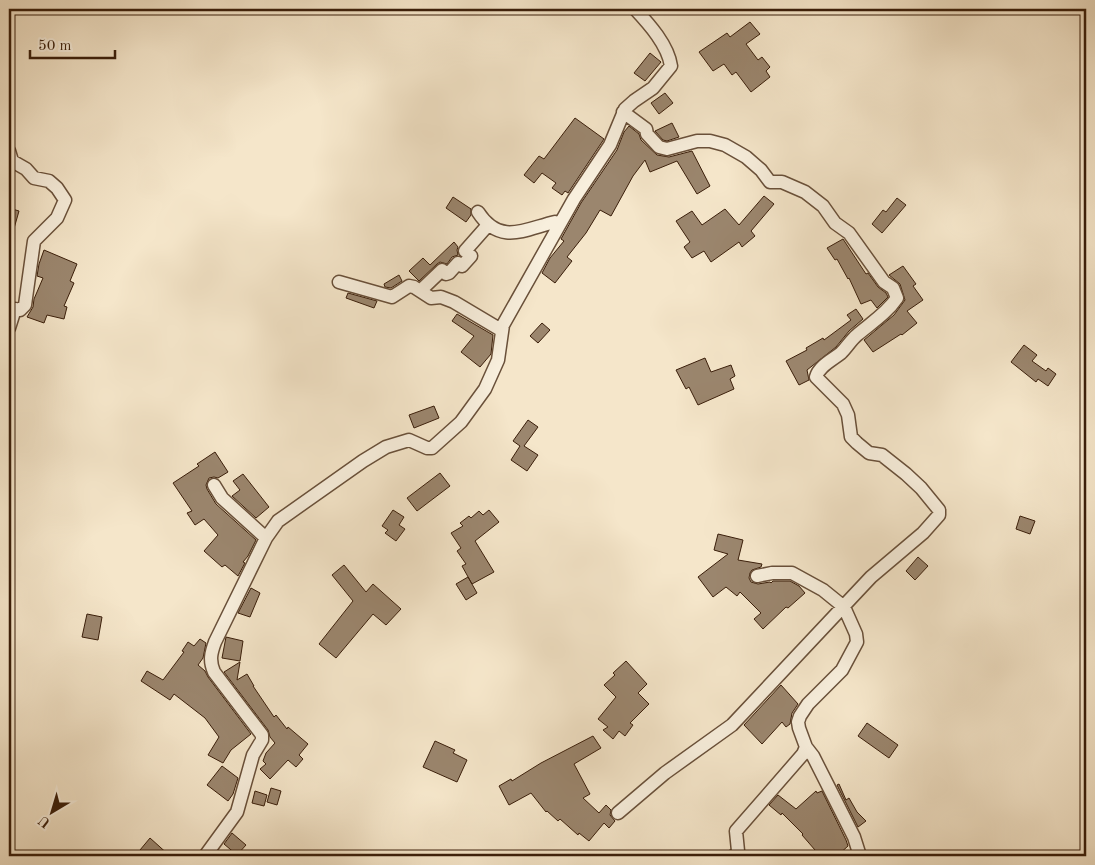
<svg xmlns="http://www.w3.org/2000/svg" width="1095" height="865" viewBox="0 0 1095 865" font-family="'Old Standard TT',serif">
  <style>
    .building { fill: #9b866e; stroke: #3a1e0a }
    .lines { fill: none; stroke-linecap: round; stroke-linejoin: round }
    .minor-casing { stroke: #69503a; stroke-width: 15 }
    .minor { stroke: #f8efdd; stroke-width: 12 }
  </style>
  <rect width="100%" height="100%" fill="#f5e6ca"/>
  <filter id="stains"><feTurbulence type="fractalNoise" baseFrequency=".004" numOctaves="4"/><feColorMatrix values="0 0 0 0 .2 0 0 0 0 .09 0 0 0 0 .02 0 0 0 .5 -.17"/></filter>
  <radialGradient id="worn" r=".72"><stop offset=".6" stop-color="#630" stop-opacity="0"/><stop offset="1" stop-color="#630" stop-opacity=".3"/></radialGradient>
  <!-- building -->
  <path class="building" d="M750,22L760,34L746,44L758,60L762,57L770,67L766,71L770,77L751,92L736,72L732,75L724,64L713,71L699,52L727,33L730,37Z
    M650,53L661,62L645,81L634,73Z
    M665,93L673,103L659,114L651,103Z
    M575,118L604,139L568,193L565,191L562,195L552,188L556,183L542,173L534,183L524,175L539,156L544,159Z
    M672,123L679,137L667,141L663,140L655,131Z
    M629,126L639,134L641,140L657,155L669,157L692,151L710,186L697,194L677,161L650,172L645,160L633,176L611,216L600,210L586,233L567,257L572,261L555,283L542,273L550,258L564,241L561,239L581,203L617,150L624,132Z
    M764,196L774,204L751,231L755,236L742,247L739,242L711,262L704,251L692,258L684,247L690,242L676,221L692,211L702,225L725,209L739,225Z
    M453,197L471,209V215L466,222L446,208Z
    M897,198L906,205L882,233L872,224L883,210L886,212Z
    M9,208L19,211L11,239H9Z
    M843,239L866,274L868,273L878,287L886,293L888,297L877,308L871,300L861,304L849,278L848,279L837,259L835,260L827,248Z
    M454,242L458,247L457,250L458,255L452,257L447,264L440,262L437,264L419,281L409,271L423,258L430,265Z
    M44,250L77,264L70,281L74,283L64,306L67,307L64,319L47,315L44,323L27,317L33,307L34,299L43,278L37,276L39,264Z
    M903,266L916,284L913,286L923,300L907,311L917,323L902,335L901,334L873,352L864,340L894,315L905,300L900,284L889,275Z
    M399,275L402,281L391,288L385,287L384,284Z
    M348,293L377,301L374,308L346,298Z
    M856,309L863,319L849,331L836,347L807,370L809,380L799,385L786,361L807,350L806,348L823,338L824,340L851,320L847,315Z
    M457,314L493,335L491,354L480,367L461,352L474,336L452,321Z
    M542,323L550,330L538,343L530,336Z
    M1024,345L1037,355L1032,361L1046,371L1048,368L1056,374L1048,386L1038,379L1036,382L1011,362Z
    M705,358L711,372L731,365L735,376L730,379L734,389L698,405L689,387L686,389L676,370Z
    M434,406L439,418L414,428L409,415Z
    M528,420L538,427L524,446L538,455L527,471L511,460L520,446L513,441Z
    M215,452L228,472L218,478L214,477L209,478L206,485L207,489L216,504L256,540L248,556L243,562L245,563L238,576L225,565L222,567L204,551L218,535L204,519L195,525L187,513L192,511L173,483L199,466L197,464Z
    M440,473L450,486L417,511L407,498Z
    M243,474L269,507L256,518L232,496L240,490L233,481Z
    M393,510L404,517L399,525L405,529L396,541L385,533L388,530L382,526Z
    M489,510L499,522L475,541L494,572L472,584L462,566L466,564L457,551L461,548L451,533L463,526L460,523L469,516L471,518L479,511L483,515Z
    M1020,516L1035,521L1030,534L1016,529Z
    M718,534L743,540L738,560L762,564L761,567L752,570L750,573L749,578L751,582L758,584L770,582L771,583L773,581H790L799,586L805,593L788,608L786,607L763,629L754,619L761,613L740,592L737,596L726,587L713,597L698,577L728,554L714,550Z
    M918,557L928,566L915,580L906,571Z
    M344,565L366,592L373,584L401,609L386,625L373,614L336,658L319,644L353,601L332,575Z
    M468,577L477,593L466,600L456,584Z
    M251,588L260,593L250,617L238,613Z
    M87,614L102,617L98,640L82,637Z
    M226,637L243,641L240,661L222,658Z
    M200,639L206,643L203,658L198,665L205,671L208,677L251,734L231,750L223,763L208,755L219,737L205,718L174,694L170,700L141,681L147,671L163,680L184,652L182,651L188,642L194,646Z
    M626,661L647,684L638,693L649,704L630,723L633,725L625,736L619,731L613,739L603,730L608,727L598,719L616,697L604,685L615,675L613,673Z
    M240,662L237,680L247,674L254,686H253L274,717L276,715L287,729L288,727L308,744L299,755L303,759L296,767L288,760L270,779L260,769L266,764L263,761L266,753L275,743L270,737L268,730L224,672Z
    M781,685L798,704L792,713L790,724L786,727L782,722L762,744L744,725Z
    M867,723L898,745L889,758L858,736Z
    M593,736L601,748L574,764L590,794L583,798L599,813L606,805L611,810L610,815L615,821L609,828L604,823L589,841L579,833L578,835L560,819L558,821L547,811L546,812L531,793L509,805L499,786L511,779L512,781L541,763Z
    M435,741L455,750L453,753L467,760L457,782L423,767Z
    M222,766L238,778L233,794L228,801L207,785Z
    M839,784L846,800L849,798L857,812L866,821L858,827L837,785Z
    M271,788L281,791L277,805L267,802Z
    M255,791L267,795L264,806L252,803Z
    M816,791L817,793L822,791L846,840L848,846L837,856H805L815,850L802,835L803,834L782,813L781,815L769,805L778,795L796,809Z
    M232,833L246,845L237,855L224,844Z
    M150,838L170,856H135Z"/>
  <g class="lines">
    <defs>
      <path id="minor" d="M9,151L12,161L26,169L34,178L49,181L57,188L65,200L57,218L34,241L25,305L20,310L15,309L9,328
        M478,212C500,246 525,229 555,222L560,224
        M339,282L392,297L409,286L414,287L431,298L441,297L454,302L501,330
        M421,290L442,270L446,274L449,273L458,263L462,266L471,256L465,251L488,225
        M214,485L222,498L266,538
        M806,747L813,756L854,837L860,856
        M618,813L665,773L732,725L871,577L923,533L939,515V510L921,488L906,474L882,455L869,453L857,443L851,437L848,415L843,404L816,377C819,366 832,360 841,353C847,347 851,340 857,335C871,323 886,314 897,298L893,288L884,282L849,233L835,223L823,206L805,192L782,182H770L761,170L746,157L725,145L710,141H697L667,149L659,147L647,134L646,129L623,112
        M205,856L237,812L253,755L262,740V735L214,672C209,660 211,653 215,642L266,538L278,521L363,461L386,447L409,440L427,448H432L461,422L485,389L498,360L503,325L574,199L610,145L625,109L634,101L653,88L671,66C668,45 649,24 635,9
        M734,856L738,851L736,831L803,754L806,747L799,728L798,722L800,716L808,704L842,670L857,642L856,634L844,607L823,590L792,573H772L757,576"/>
    </defs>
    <!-- minor casing -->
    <use href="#minor" class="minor-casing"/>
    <!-- minor -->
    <use href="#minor" class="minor"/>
  </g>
  <!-- margin -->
  <rect width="1095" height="865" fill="none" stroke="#f5e6ca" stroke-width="30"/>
  <rect x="10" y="10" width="1075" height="845" fill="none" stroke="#3a1e0a" stroke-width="2.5"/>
  <rect x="15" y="15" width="1065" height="835" fill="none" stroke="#3a1e0a"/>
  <!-- north arrow -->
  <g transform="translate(52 812) rotate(218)" stroke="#f8efdd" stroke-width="4" paint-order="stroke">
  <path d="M0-4L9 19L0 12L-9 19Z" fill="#3a1e0a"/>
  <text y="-8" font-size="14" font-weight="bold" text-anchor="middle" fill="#3a1e0a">U</text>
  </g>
  <!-- scale -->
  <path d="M30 50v8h85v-8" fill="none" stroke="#3a1e0a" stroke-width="2.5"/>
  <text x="38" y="50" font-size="15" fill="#3a1e0a" stroke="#f8efdd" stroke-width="4" paint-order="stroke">50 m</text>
  <rect width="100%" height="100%" filter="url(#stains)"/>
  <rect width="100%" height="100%" fill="url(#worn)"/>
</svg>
